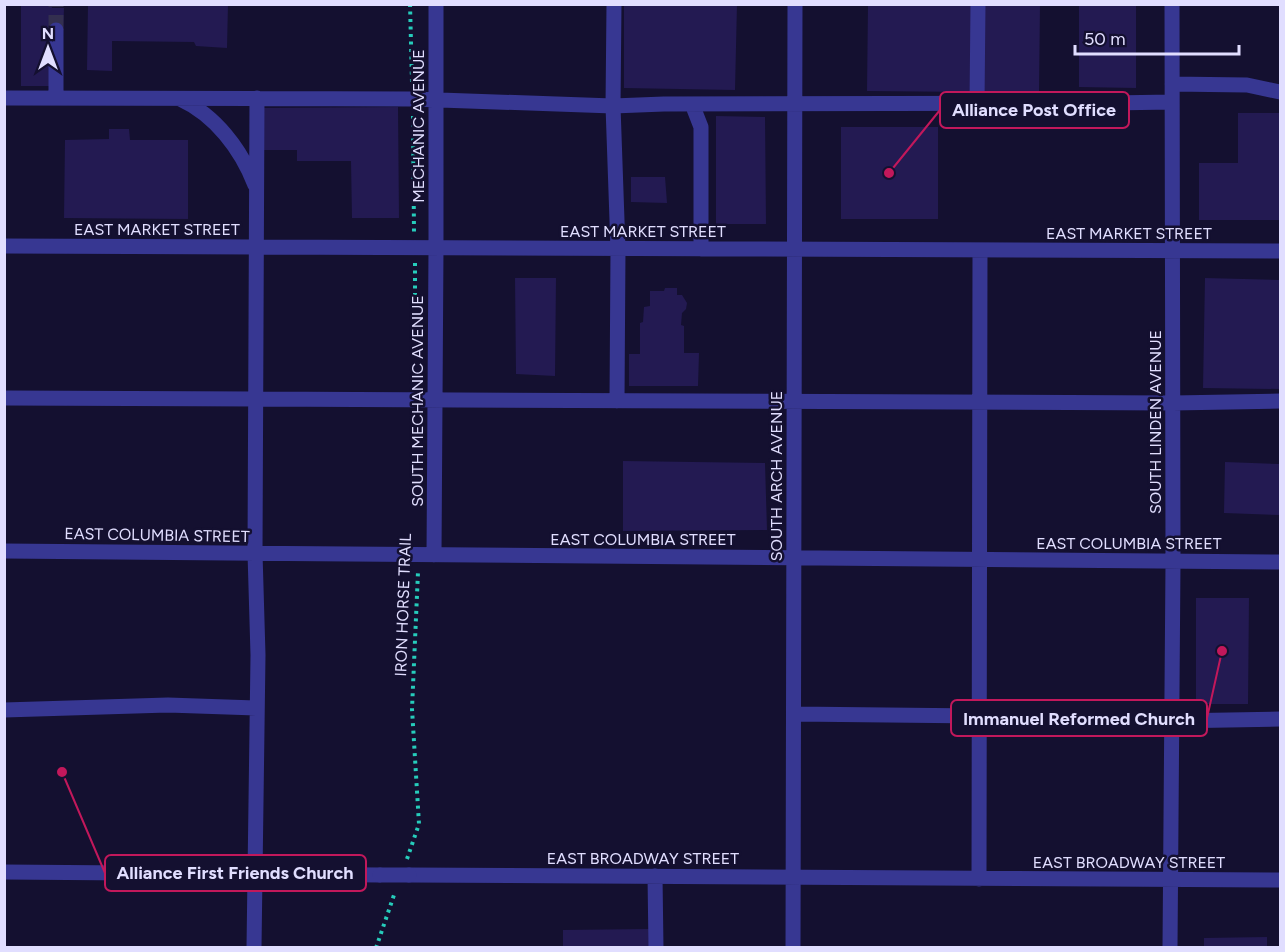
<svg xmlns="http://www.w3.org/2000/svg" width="1285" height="952" viewBox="0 0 1285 952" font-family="Figtree,sans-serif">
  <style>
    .building { fill: #231a52 }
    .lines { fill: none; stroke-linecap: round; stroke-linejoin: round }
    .minor-tunnel { stroke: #332f4f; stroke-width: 15; stroke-dasharray: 15 8; stroke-linecap: butt }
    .path { stroke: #26ccbb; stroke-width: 4; stroke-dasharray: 3 4.5; stroke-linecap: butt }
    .minor { stroke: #373792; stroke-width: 15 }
    .minor-bridge { stroke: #373792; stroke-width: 15 }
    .labels { text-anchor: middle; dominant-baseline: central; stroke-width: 5; stroke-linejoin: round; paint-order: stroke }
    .street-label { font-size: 16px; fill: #e1deff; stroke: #141030 }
    .leader { fill: none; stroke: #c2185b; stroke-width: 2 }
    .callout-dot { fill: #c2185b; stroke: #141030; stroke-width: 2 }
    .callout { fill: #141030; stroke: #c2185b; stroke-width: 2 }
    .callout-label { font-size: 18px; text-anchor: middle; font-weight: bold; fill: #e1deff }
  </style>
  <rect width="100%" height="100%" fill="#141030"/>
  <!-- building -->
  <path class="building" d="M21,4H51L52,8H64L63,36L52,86H21Z
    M88,4H228L227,48L196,46L194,42L112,41V71L87,70Z
    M624,4H737L735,90L624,88Z
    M868,4H973L972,92L867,91Z
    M983,4H1040L1039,91H982Z
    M1079,4H1136V88L1079,87Z
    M398,107L399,218H352L351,161H297V150H264V108Z
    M1238,113H1280V220H1199V163H1238Z
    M716,116L765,117L766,224H716Z
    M841,127H938V219H841Z
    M109,129H129L130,140H188V219L64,218L65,140L109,139Z
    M631,177H665L667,203L631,202Z
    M515,278H556L555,376L516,374Z
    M1205,278L1280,280V389L1203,388Z
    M665,288H677V295H682L687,303L686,309L682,313L681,325L684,326V353H699L698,386H629V354H640V323L643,322L644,307L650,306V291H664Z
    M623,461L765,463L767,530L623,531Z
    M1225,462L1280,464V515L1224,513Z
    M1196,598H1249L1248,704H1196Z
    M650,929V948H563V930Z
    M1267,937V948H1204V938Z"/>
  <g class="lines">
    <!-- minor-tunnel -->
    <path class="minor-tunnel" d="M56,30V4"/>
    <!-- path -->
    <path class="path" d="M410,4L412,82
      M413,116L414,232
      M415,263V295
      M407,859L419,824L412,709L418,572
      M376,948L395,892"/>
    <!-- minor -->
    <path class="minor" d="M614,4L613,106L618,249L617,401
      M56,30V98
      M1172,84L1247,85L1280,92
      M4,98L412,99L613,106L664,104L1110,103L1172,102
      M180,99C215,115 241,149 255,185
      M977,103L978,4
      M692,104L701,127V249
      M4,246L1280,251
      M4,398L1173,403L1280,401
      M4,551L1280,562
      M434,555L436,248V4
      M4,710L168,705L257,708
      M794,714L980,716L1171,721L1280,719
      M4,872L380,875
      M409,875L1280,880
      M655,876L656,948
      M979,879L980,250
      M254,948L258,655L255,553L257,98
      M793,948L795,4
      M1170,948L1173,562L1172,4"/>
    <!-- minor-bridge -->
    <path class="minor-bridge" d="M380,875H409"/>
  </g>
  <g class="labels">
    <!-- street labels -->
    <g class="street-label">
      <text transform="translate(418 126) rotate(-90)">MECHANIC AVENUE</text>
      <text x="157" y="229">EAST MARKET STREET</text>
      <text x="643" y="231">EAST MARKET STREET</text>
      <text x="1129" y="233">EAST MARKET STREET</text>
      <text transform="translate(417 401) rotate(-90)">SOUTH MECHANIC AVENUE</text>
      <text transform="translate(1155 422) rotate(-90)">SOUTH LINDEN AVENUE</text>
      <text transform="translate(776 476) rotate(-90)">SOUTH ARCH AVENUE</text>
      <text transform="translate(157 535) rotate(1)">EAST COLUMBIA STREET</text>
      <text x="643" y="539">EAST COLUMBIA STREET</text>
      <text x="1129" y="543">EAST COLUMBIA STREET</text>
      <text transform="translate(403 605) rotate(-88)">IRON HORSE TRAIL</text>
      <text x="643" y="858">EAST BROADWAY STREET</text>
      <text x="1129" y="862">EAST BROADWAY STREET</text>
    </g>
  </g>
  <!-- callouts -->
  <path class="leader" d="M889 173L940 110M1222 651L1207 718M62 772L105 873"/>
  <g class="callout-dot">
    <circle cx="889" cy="173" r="6"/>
    <circle cx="1222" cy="651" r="6"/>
    <circle cx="62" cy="772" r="6"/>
  </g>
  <g class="callout">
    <rect x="940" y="92" width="189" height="36" rx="6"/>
    <rect x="951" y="700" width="256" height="36" rx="6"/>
    <rect x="105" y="855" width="261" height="36" rx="6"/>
  </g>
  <g class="callout-label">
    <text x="1034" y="116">Alliance Post Office</text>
    <text x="1079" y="725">Immanuel Reformed Church</text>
    <text x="235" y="879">Alliance First Friends Church</text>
  </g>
  <!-- border -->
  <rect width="1285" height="952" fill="none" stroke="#e1deff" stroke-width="12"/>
  <!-- north arrow -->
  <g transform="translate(48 48)" stroke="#141030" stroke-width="4.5" paint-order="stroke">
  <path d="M0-4.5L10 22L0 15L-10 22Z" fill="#e1deff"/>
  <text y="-9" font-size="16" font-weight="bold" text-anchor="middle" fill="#e1deff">N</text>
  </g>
  <!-- scale -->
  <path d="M1075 45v9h164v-9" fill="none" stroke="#e1deff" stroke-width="3"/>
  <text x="1084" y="45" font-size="18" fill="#e1deff" stroke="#141030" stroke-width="4.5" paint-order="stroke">50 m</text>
</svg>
